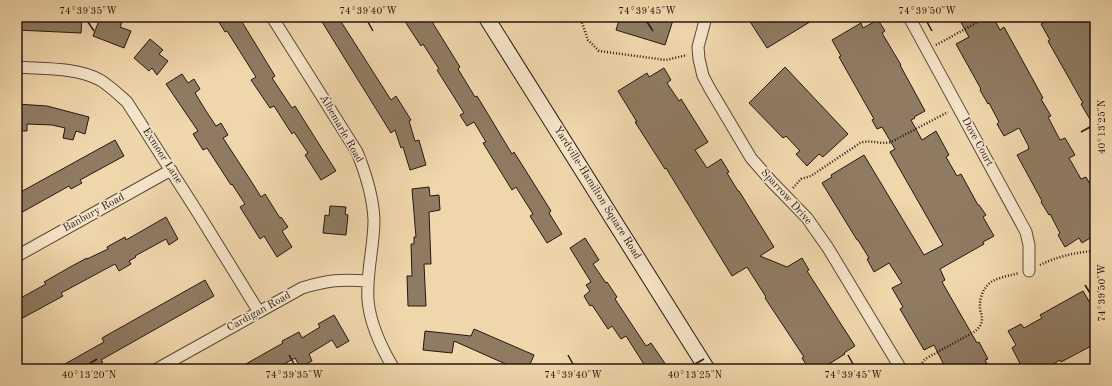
<svg xmlns="http://www.w3.org/2000/svg" width="1112" height="386" viewBox="0 0 1112 386" font-family="'Old Standard TT',serif">
  <style>
    .building { fill: #8f7b62; stroke: #261812 }
    .lines { fill: none; stroke-linecap: round; stroke-linejoin: round }
    .street-casing { stroke: #584838; stroke-width: 13 }
    .secondary-casing { stroke: #261812; stroke-width: 17 }
    .path { stroke: #261812; stroke-width: 2.5; stroke-dasharray: 1 2; stroke-linecap: butt }
    .street { stroke: #f5e4c8; stroke-width: 11 }
    .secondary { stroke: #f5e4c8; stroke-width: 15 }
    .ticks { fill: none; stroke: #261812; stroke-width: 1.5 }
    .labels { text-anchor: middle; dominant-baseline: central; stroke-width: 3; stroke-linejoin: round; paint-order: stroke }
    .street-label { font-size: 11px; fill: #261812; stroke: #f5e4c8 }
    .neatline { fill: none; stroke: #261812; stroke-width: 1.5 }
    .ticks-label { font-size: 10px; text-anchor: middle; fill: #261812 }
  </style>
  <rect width="100%" height="100%" fill="#f0d6ab"/>
  <filter id="stains"><feTurbulence type="fractalNoise" baseFrequency=".005" numOctaves="4"/><feColorMatrix values="0 0 0 0 .2 0 0 0 0 .09 0 0 0 0 .02 0 0 0 .5 -.17"/></filter>
  <radialGradient id="worn" r=".72"><stop offset=".6" stop-color="#630" stop-opacity="0"/><stop offset="1" stop-color="#630" stop-opacity=".3"/></radialGradient>
  <!-- building -->
  <path class="building" d="M17,17H82L81,33L17,30Z
    M111,17H124L120,27L131,31L124,48L93,36L100,18L109,22Z
    M216,17H239L275,76L272,78L292,108L295,106L336,171L321,180L305,155L308,153L294,132L292,134L274,106L270,108L251,80L256,77L227,31L225,32Z
    M319,17H338L391,100L396,96L411,120L409,121L415,141L419,140L426,165L410,170L403,147L401,148L395,130L391,133Z
    M402,17H429L460,67L458,69L475,97L477,96L512,154L514,152L551,211L549,213L562,234L547,243L530,216L533,214L516,187L512,190L483,143L486,142L474,122L467,126L460,115L464,113L437,70L439,69L423,44L421,46Z
    M620,17H674L665,45L616,30Z
    M747,17H818L767,48Z
    M958,17H993L1000,30L1004,27L1043,98L1041,99L1051,116L1048,117L1060,140L1065,138L1075,155L1069,158L1081,179L1086,177L1095,193V235L1082,243L1079,238L1065,247L1058,235L1060,233L1050,214L1049,215L1041,202L1042,201L1017,155L1029,149L1028,148L1029,147L1019,128L1004,136L997,124L999,122L989,103L988,104L980,90L981,89L956,44L969,37Z
    M1053,17H1095V128L1081,104L1083,103L1048,41L1050,40L1041,24Z
    M878,20L885,31L882,33L901,65H900L925,111L914,117L915,118L911,120L922,140L936,131L949,155L946,157L957,176L961,174L978,205H979L986,215L983,217L994,236L983,242L984,244L940,269L945,280L942,282L977,343L979,342L988,359L985,360L990,369H946L934,345L924,350L900,309L903,307L892,288L902,283L889,263L874,272L867,259L869,258L858,240H857L822,183L832,177L831,175L864,155L924,255L943,245L890,152L895,149L882,127L877,129L872,120L874,119L839,57L841,56L832,40L861,23L863,28Z
    M150,39L163,50L159,54L168,61L157,75L152,68L149,71L134,58Z
    M785,67L848,134L823,157L819,154L807,166L796,154L800,151L786,136L783,138L749,103Z
    M664,68L671,80L667,83L679,101L681,99L708,142L695,150L707,168L721,159L729,172L727,173L738,191H739L774,247L760,256L787,267L802,258L809,270L807,271L855,346L844,353L845,354L821,369H809L802,358L804,357L765,298L766,297L747,267L732,276L666,168L665,169L635,122H637L618,91L647,73L649,77Z
    M182,74L188,83L194,79L200,89L195,93L206,111L216,126L221,123L228,135L223,138L253,184L261,197L265,194L280,218L281,217L288,227L282,231L292,247L277,257L264,236L260,239L240,207L245,204L232,184L231,185L207,148L203,150L193,134L198,131L166,84Z
    M17,104L47,106L89,117L85,134L76,131L73,140L63,138L65,128L52,125L27,124V131H17Z
    M115,140L124,156L80,180L82,183L71,189L69,186L17,215V194Z
    M429,187L430,196L439,195L440,210L429,212L431,264H424L426,306H408L407,276H412L411,244H414V237H416L412,189Z
    M330,206L346,207L345,214L348,215L346,235L323,233L325,215L329,216Z
    M166,217L178,239L169,245L166,239L135,256L136,257L129,261L131,264L119,271L115,264L61,293L63,296L17,321V300L46,284L44,282L70,267L87,258V259L108,249L107,247L125,237L126,240Z
    M585,238L599,260L593,264L606,283L607,282L617,297L615,299L646,346L651,343L666,365L660,369H647L626,336L621,339L612,326L608,329L592,305L590,306L584,296L590,291L586,285L591,282L570,248Z
    M205,280L214,296L101,360L103,362L91,369H56L104,342L102,338Z
    M1083,291L1090,303L1091,302L1095,309V344L1061,362L1060,360L1045,369H1023L1012,348L1016,345L1008,331L1021,324L1024,328L1042,318L1040,315Z
    M334,315L349,341L337,348L332,340L309,354L312,361L300,367L295,358L275,369H237L283,343L282,341L299,332L302,338L320,327L318,324Z
    M474,329L534,355L528,369H517L454,341L452,353L423,350L425,331L471,336Z"/>
  <g class="lines">
    <defs>
      <path id="street" d="M272,17L357,152C366,174 373,196 374,220C374,247 366,273 368,300C370,324 382,349 394,369
        M706,17L698,47L699,59L703,76L710,89L751,158L772,182L807,218L828,248L901,369
        M909,17L1026,232L1029,245V271
        M17,67C43,69 76,67 100,80C110,86 118,94 127,102L198,213L259,312
        M17,256L171,170
        M157,369L302,288C328,280 341,279 368,281"/>
      <path id="secondary" d="M486,17L707,369"/>
    </defs>
    <!-- street casing -->
    <use href="#street" class="street-casing"/>
    <!-- secondary casing -->
    <use href="#secondary" class="secondary-casing"/>
    <!-- path -->
    <path class="path" d="M580,17L588,40L599,51L666,60L687,55
      M1014,17C1022,21 1028,21 1036,17
      M936,45L987,17
      M793,188L801,179L811,176L860,143C871,139 880,145 891,142L948,112
      M1040,265C1056,257 1076,252 1095,251
      M916,369L919,367L925,359L974,332C978,329 982,325 982,319C982,316 981,313 980,310C979,295 985,282 1000,278C1006,276 1012,275 1019,273"/>
    <!-- street -->
    <use href="#street" class="street"/>
    <!-- secondary -->
    <use href="#secondary" class="secondary"/>
  </g>
  <!-- ticks -->
  <path class="ticks" d="M88,22L94,31M368,22L373,31M647,22L653,31M927,22L932,31M1081,132L1090,127M1085,285L1090,293M289,355L294,364M568,355L573,364M848,355L853,364M89,364L97,359M695,364L704,359"/>
  <g class="labels">
    <!-- street labels -->
    <g class="street-label">
      <text transform="translate(341 129) rotate(60)">Albemarle Road</text>
      <text transform="translate(977 142) rotate(61)">Dove Court</text>
      <text transform="translate(162 156) rotate(57)">Exmoor Lane</text>
      <text transform="translate(597 193) rotate(58)">Yardville-Hamilton Square Road</text>
      <text transform="translate(786 197) rotate(48)">Sparrow Drive</text>
      <text transform="translate(94 213) rotate(-29)">Banbury Road</text>
      <text transform="translate(259 312) rotate(-29)">Cardigan Road</text>
    </g>
  </g>
  <!-- margin -->
  <rect width="1112" height="386" fill="none" stroke="#f0d6ab" stroke-width="44"/>
  <rect x="22" y="22" width="1068" height="342" class="neatline"/>
  <g class="ticks-label">
    <text x="88" y="14">74°39'35"W</text>
    <text x="368" y="14">74°39'40"W</text>
    <text x="647" y="14">74°39'45"W</text>
    <text x="927" y="14">74°39'50"W</text>
    <text transform="translate(1101 127) rotate(-90)" y="4">40°13'25"N</text>
    <text transform="translate(1101 293) rotate(-90)" y="4">74°39'50"W</text>
    <text x="89" y="378">40°13'20"N</text>
    <text x="294" y="378">74°39'35"W</text>
    <text x="573" y="378">74°39'40"W</text>
    <text x="695" y="378">40°13'25"N</text>
    <text x="853" y="378">74°39'45"W</text>
  </g>
  <rect width="100%" height="100%" filter="url(#stains)"/>
  <rect width="100%" height="100%" fill="url(#worn)"/>
</svg>
